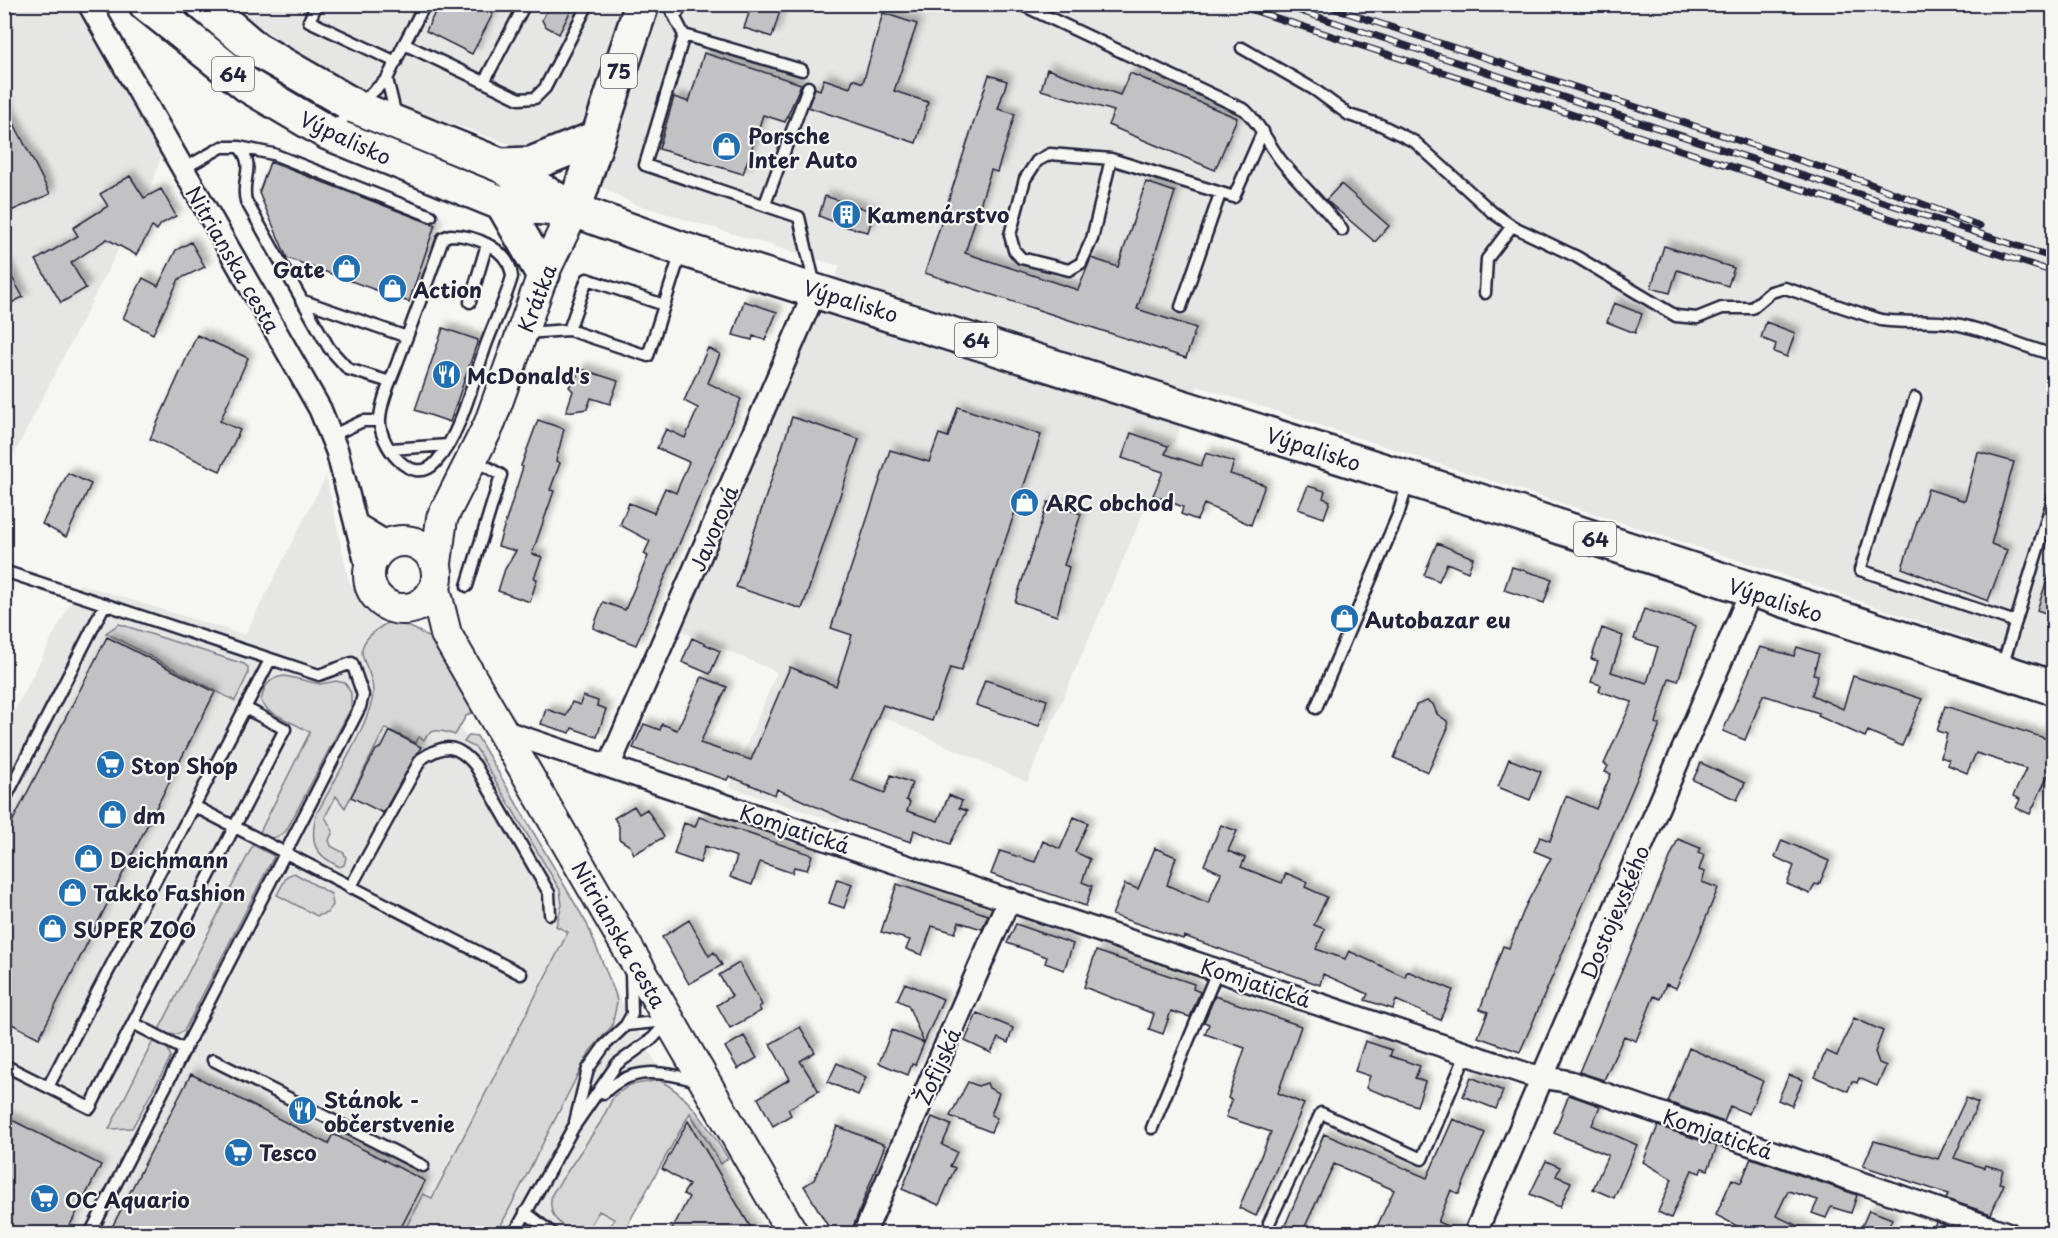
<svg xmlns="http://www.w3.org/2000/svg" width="2058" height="1238" viewBox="0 0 2058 1238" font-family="'Playpen Sans',sans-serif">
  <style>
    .built { fill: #e6e6e4 }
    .green { fill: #d7d7d7; stroke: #7c7c89; stroke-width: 1.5 }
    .building { fill: #c2c2c4; stroke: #22223b; stroke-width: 1.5; filter: url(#shadow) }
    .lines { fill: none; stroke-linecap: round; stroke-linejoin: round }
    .lane-casing { stroke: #22223b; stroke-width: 15 }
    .street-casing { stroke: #22223b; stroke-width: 26 }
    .secondary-casing { stroke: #22223b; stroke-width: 34 }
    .primary-casing { stroke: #22223b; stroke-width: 38 }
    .lane { stroke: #f6f6f2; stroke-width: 10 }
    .street { stroke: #f6f6f2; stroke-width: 21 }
    .secondary { stroke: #f6f6f2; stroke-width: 30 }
    .primary { stroke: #f6f6f2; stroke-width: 33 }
    .rail-casing { stroke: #22223b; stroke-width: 7 }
    .rail { stroke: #f6f6f2; stroke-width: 4.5; stroke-dasharray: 14; stroke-linecap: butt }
    .labels { text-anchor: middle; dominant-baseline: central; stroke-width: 4.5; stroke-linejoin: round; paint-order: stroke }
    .shield { fill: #f6f6f2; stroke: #626272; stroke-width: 1.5 }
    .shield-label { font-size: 20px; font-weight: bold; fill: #22223b }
    .poi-label { font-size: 21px; font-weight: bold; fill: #22223b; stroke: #f6f6f2; text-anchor: start }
    .street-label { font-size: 21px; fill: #22223b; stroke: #f6f6f2 }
  </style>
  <defs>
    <filter id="shadow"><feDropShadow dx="5.5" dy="-5.5" stdDeviation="3" flood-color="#0004"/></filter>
  </defs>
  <rect width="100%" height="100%" fill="#f6f6f2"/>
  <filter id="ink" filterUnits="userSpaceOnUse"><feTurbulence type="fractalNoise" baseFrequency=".0167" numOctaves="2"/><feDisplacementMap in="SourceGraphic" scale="12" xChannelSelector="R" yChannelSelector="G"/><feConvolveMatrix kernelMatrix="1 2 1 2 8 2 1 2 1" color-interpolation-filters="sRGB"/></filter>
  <g filter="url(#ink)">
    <!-- built -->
    <path class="built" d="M5,5H75L166,140L154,179L5,472Z
      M227,5H2053V667L1775,572L1198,386L1027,782L881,716L840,823L729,787L777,672L681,631L840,266L634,204L536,153L404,107L354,85L237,14Z
      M326,476L349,582L475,748L560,890L683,1112L619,1233H5L4,731L80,584L245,635Z"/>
    <!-- green -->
    <path class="green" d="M387,623C436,623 456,671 479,708L466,716L455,735C442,731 432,726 424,740L419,737L416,743L385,728L345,808L336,796L325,817L333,831L329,840L331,846L344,853L346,858L344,865L340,867C313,854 310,843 316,815C330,788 372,719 373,693C374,661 340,651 387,623Z
      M119,624L244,664L248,667V674L235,701L106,633Z
      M285,676L320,684L336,681L345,683L351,693V708L286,831C276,839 270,840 259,834L310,732L269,711L261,702C263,687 269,677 285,676Z
      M469,735L477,736L587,924L615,993L617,1002L612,1026L590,1051L497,1233H403L423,1194L432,1198L568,932L556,926L562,905L560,890L476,748L464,742Z
      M253,845L274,856L184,1031L175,1035L158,1032Z
      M294,873L331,894L333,905L327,913L317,916L277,895L287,876Z
      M153,1041L168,1049L171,1057L132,1128L109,1129Z
      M659,1080C692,1097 708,1128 728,1158L721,1164L690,1113L623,1233H607L614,1219L599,1211L590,1226L581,1232C559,1229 547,1215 552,1194L600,1123L614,1096L630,1085Z"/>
    <!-- building -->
    <path class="building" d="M439,4H498L472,54L426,31Z
      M550,4H574L559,34L545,26L542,20Z
      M752,4H782L772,37L744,28Z
      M883,13L917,24L894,91L928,102L916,143L808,107L815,88L820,90L824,79L850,88L853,79L863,83Z
      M704,53L801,84L785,122L763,115L743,174L659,149L674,97L689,102Z
      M1047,69L1120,95L1130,73L1237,118L1215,170L1108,125L1114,111L1041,90Z
      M989,75L1007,81L998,109L1015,114L997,172L991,170L965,253L1078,290L1091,258L1118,267L1146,182L1175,192L1137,309L1196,328L1186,358L925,273Z
      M4,104L50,194L4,214Z
      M270,162L435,225L409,302L287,258L259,193Z
      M130,176L144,198L161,189L176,216L161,224L157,230L152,227L136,255L107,239L71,263L86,288L61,303L36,260L78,236L73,228L108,206L100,194Z
      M1341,184L1389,226L1375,242L1326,200Z
      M825,196L874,212L868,232L847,227L819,216Z
      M191,242L205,267L179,279L153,334L123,318L143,278L158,286L176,250Z
      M1664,246L1734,268L1728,286L1677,270L1670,293L1651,288Z
      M4,263L23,297L4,307Z
      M744,301L777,312L765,340L753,336L752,340L733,335Z
      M1614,303L1642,314L1635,333L1607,322Z
      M1766,322L1795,333L1787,357L1774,352L1776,344L1761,338Z
      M443,328L478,340L450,422L415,410Z
      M197,335L248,358L220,421L240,430L220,471L150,439Z
      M708,348L720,354L708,383L741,399L636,645L593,628L603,602L625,610L648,556L644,554L650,541L620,525L629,503L654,513L665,488L676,493L689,462L657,448L666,429L685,438L698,408L684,401Z
      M581,369L618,381L610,404L591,398L587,409L566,412L573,391L569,387Z
      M958,407L1041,435L961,671L950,668L932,721L883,705L851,780L885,793L891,775L912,783L906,800L910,802L907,811L938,821L949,795L962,801L959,808L967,811L950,844L914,830L911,842L848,821L777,789L775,795L729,776L727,780L633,748L644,724L660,730L662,724L677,730L702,677L727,687L700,743L751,760L790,667L836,686L852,635L831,628L890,450L929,462L939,434L948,437Z
      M792,417L859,439L802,609L736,587Z
      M538,420L564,429L556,461L560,463L550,490L554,491L532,554L542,557L534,578L537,579L530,602L498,591L505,569L516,551L498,546L523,467L521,466Z
      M1131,433L1168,446L1165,454L1201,466L1206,453L1234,462L1230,474L1265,485L1251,525L1204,504L1197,520L1181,514L1183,507L1153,495L1163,472L1122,458Z
      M1978,452L2014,462L1991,544L2007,550L1988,601L1902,568L1928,489L1965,501Z
      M68,473L91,484L66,537L42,524Z
      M1308,486L1325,491L1323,498L1330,501L1324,518L1298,509Z
      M1048,502L1081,514L1064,565L1069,567L1057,616L1015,602Z
      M1437,543L1473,558L1468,572L1447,563L1439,581L1424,575Z
      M1512,567L1552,579L1544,603L1504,590Z
      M2051,568L2054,569V616L2037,610Z
      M1644,609L1696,626L1678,681L1669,678L1656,723L1660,725L1520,1052L1478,1037L1488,1012L1480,1009L1503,946L1509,948L1526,905L1551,858L1534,851L1540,837L1550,841L1566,796L1596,809L1611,774L1605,772L1608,766L1604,764L1632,702L1599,691L1601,685L1591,682L1598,661L1591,659L1602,628L1623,636L1611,672L1647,683L1658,647L1634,639Z
      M107,637L215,692L39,1038L4,1020V838Z
      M692,638L720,651L710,674L682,662Z
      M1760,647L1794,656L1797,647L1819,654L1813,674L1818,675L1812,695L1843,709L1853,676L1922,699L1902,746L1868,731L1865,737L1818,716L1819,713L1763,695L1745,740L1723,731Z
      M985,680L1047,700L1039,726L976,705Z
      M583,696L598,701L597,706L606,709L597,737L572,728L570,733L541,724L546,709L566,716L572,702L580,705Z
      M1427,701L1433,704L1437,714L1447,721L1448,728L1428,772L1394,758L1416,705Z
      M1945,706L2054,741V773L2050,771L2030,814L2016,808L2020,799L2013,796L2026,769L1976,753L1967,773L1948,765L1949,760L1941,757L1947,734L1937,731Z
      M390,731L421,747L383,813L351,797L376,750L382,747Z
      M1509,759L1541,772L1530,800L1498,787Z
      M1701,763L1745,783L1737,800L1693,780Z
      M634,806L639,814L647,809L664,837L634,854L630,846L619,839V826L614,818Z
      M699,817L812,855L807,870L794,867L792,873L760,862L752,885L730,877L737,857L705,846L700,863L674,854L684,823L695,827Z
      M1074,817L1088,823L1075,852L1090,859L1082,882L1092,886L1086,906L991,874L1000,851L1035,862L1043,841L1060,849Z
      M1221,825L1237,831L1228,851L1245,858L1241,867L1282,883L1286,873L1307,882L1305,887L1327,897L1314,925L1325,929L1316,949L1345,959L1349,951L1405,977L1407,971L1453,990L1440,1020L1396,1000L1393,1009L1365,1000L1368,994L1323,974L1320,985L1184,936L1183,939L1112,915L1125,884L1138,889L1155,848L1176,857L1167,885L1208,903L1221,873L1204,865Z
      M1678,839L1700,848L1698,853L1704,855L1699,870L1705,872L1702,882L1718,888L1691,955L1676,988L1666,984L1660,999L1654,996L1636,1041L1624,1036L1604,1080L1579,1072Z
      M1782,840L1829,861L1819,885L1815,884L1810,894L1787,884L1794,866L1775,857Z
      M837,879L852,884L844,908L829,903Z
      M897,884L943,900L988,915L982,929L959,922L955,933L932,926L922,955L906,949L910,940L881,932Z
      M689,920L709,956L714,952L722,965L689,984L662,937Z
      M1016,924L1073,944L1064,970L1045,963L1047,957L1007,943Z
      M1096,951L1194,984L1193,989L1200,992L1190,1017L1171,1011L1163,1034L1149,1029L1154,1014L1084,987Z
      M739,963L762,1005L759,1007L761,1011L730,1028L717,1005L732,996L719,975Z
      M905,983L943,999L924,1043L908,1005L897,1000Z
      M1215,996L1301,1026L1278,1093L1304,1104L1256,1216L1239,1208L1271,1132L1226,1117L1232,1100L1228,1098L1245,1048L1205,1034L1209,1024L1204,1022Z
      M977,1013L1013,1028L1008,1043L998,1038L991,1053L965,1041Z
      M1854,1018L1883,1031L1875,1052L1879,1063L1886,1066L1877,1086L1859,1078L1857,1083L1852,1081L1848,1091L1815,1077L1826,1051L1837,1056Z
      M800,1027L815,1052L800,1061L819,1091L788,1109L791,1115L773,1126L758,1098L790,1079L770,1044Z
      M892,1030L924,1043L915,1065L912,1064L908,1075L879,1063Z
      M744,1036L757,1058L738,1069L725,1047Z
      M1365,1041L1392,1050L1390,1056L1420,1066L1415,1078L1425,1082L1417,1106L1366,1088L1370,1076L1355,1071Z
      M1689,1048L1763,1081L1749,1114L1730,1106L1724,1122L1668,1102Z
      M837,1063L866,1077L858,1095L828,1082Z
      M191,1074L328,1144L333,1134L425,1181L398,1233H109Z
      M1789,1075L1803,1080L1792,1106L1778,1100Z
      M1471,1077L1503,1091L1496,1109L1463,1096Z
      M968,1082L978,1086L987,1083L989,1088L999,1093L991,1115L997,1118L991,1132L950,1116Z
      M1569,1095L1600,1106L1592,1125L1637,1145L1614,1198L1593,1189L1608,1155L1554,1133Z
      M1966,1098L1978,1103L1954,1158L1984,1168L1985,1165L2003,1170L1999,1183L2004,1184L1991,1214L1946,1199L1948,1194L1863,1166L1874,1141L1938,1159Z
      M4,1116L101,1165L66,1233H4Z
      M932,1117L951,1125L942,1145L957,1152L950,1166L955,1168L939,1205L902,1189Z
      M1453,1119L1485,1133L1459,1194L1451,1190L1438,1222L1463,1233H1374L1394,1190L1334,1164L1302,1233L1284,1228L1324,1134L1427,1178Z
      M688,1121L706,1151L754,1233H670L689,1197L683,1194L689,1185L662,1169Z
      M837,1126L885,1145L853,1227L829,1228L804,1186L814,1180Z
      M1658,1126L1717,1146L1708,1170L1702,1168L1700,1173L1692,1170L1671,1218L1658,1212L1672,1179L1643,1162Z
      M1751,1158L1857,1195L1851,1213L1831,1207L1826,1218L1812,1213L1818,1200L1788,1191L1776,1216L1813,1233H1740L1743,1229L1716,1215L1732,1179L1741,1183Z
      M1546,1161L1560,1167L1556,1176L1571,1182L1560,1207L1530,1194Z
      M1869,1210L1892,1219L1886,1233H1859Z
      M1936,1222L1969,1233H1931Z"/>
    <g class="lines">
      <defs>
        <path id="lane" d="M317,4L309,21L396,62
          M664,4L678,12
          M1020,4L1245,110C1262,126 1269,146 1283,163C1302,186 1324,206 1342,230
          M678,12H672L684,35L645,165L799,217L815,286
          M684,35L802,70
          M404,44L425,4
          M1242,48L1315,90L1349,115L1381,125L1415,142L1492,212L1512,226L1577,257L1676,316L1697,318L1722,308H1752L1771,292L1785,288L1881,320C1906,324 1930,319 1955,324C1989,330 2021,346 2054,355
          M387,79L396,116
          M484,82L519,99L535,98L545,88L588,4
          M331,130L387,79L404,44L484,82L525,4
          M239,147L273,154L431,216
          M1111,159L1092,239L1081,263L1069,270L1021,258L1014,250L1010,235L1025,179L1037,161L1050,154L1111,159L1234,197L1263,131
          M183,169L222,147H239C257,167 240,179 246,201L329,348L348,369L390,382
          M765,204L808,87
          M450,235C475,235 510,249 512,277C505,301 494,323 486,345C473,381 461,434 436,462C412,489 378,444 380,419C381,399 393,376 399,358C414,318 429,278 443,238Z
          M1485,293L1487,259L1512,226
          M301,300L407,337
          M470,302L487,244
          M1181,307L1220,194
          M569,330L587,279L664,305
          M525,333L569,330L648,356L681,252
          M1915,398L1860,570L2016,622
          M331,436L363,421H379
          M391,449L448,445
          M4,571L319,675L352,663L363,695L360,707L90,1234
          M467,586L501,475L475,460
          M2002,667L2054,496
          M1316,708L1398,515L1408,482
          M4,801L105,604
          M194,806L521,974
          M350,888L421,759C444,744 456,743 475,765L549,893L550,914
          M626,1025L666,1021
          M185,1050L133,1023L285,729L245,708
          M213,1060L423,1166
          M4,1065L90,1108L133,1023
          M48,1087L270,660
          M604,1093C631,1066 663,1071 697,1081
          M575,1122L588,1069L605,1045L626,1025L632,1014L631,972
          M1152,1128L1218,969
          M525,1212L553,1234
          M1269,1223L1321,1113L1422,1159L1467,1052
          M514,1234L573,1128L617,1064L653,1038L667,1023"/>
        <path id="street" d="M89,4L320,409L337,451L369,575
          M356,524L389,544
          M503,731L1527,1074L1570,1082L2009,1234
          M609,766L816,289
          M864,1234L1009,899
          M1475,1234L1751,591"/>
        <path id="secondary" d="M369 575a34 34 0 1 1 68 0a34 34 0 1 1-68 0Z
          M436,563L442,518L489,425L543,274L574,210
          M435,589L446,634L793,1234"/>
        <path id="primary" d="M146,4L247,85L328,133L503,204L566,210
          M203,4L256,49L356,107L500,165L574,210L682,249L1505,509L2054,688
          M500,165L531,164L596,138
          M503,204L543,274
          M574,210L642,4"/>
      </defs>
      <!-- lane casing -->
      <use href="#lane" class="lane-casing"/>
      <!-- street casing -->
      <use href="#street" class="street-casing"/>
      <!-- secondary casing -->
      <use href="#secondary" class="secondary-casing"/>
      <!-- primary casing -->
      <use href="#primary" class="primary-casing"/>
      <!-- lane -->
      <use href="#lane" class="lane"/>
      <!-- street -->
      <use href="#street" class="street"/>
      <!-- secondary -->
      <use href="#secondary" class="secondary"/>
      <!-- primary -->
      <use href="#primary" class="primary"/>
      <defs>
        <path id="rail" d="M1234,4L2054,272
          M1279,4L2054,258
          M1320,4L1863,181L1980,226"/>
      </defs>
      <!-- rail casing -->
      <use href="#rail" class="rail-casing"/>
      <!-- rail -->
      <use href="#rail" class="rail"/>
    </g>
  </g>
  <!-- icons -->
  <defs>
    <symbol id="shop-disc" viewBox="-11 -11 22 22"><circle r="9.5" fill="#1f6fb2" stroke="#f6f6f2"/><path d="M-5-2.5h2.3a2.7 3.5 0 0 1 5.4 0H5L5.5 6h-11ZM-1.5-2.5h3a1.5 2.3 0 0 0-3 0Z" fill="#fff"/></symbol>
    <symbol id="building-disc" viewBox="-11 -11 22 22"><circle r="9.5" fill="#1f6fb2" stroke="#f6f6f2"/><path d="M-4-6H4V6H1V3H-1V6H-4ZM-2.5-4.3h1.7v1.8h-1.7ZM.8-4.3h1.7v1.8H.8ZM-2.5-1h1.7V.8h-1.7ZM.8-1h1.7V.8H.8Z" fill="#fff"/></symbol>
    <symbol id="restaurant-disc" viewBox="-11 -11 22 22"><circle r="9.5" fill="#1f6fb2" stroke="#f6f6f2"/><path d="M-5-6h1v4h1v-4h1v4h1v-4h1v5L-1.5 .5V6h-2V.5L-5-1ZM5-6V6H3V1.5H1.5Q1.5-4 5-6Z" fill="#fff"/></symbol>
    <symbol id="supermarket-disc" viewBox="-11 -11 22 22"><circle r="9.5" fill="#1f6fb2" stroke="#f6f6f2"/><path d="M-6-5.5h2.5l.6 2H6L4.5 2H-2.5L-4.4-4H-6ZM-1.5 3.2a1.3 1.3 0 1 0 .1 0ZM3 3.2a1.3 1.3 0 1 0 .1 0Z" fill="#fff"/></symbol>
  </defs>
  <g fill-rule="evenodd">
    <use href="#shop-disc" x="710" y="130" width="33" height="33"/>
    <use href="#building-disc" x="830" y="198" width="33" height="33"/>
    <use href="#shop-disc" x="330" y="252" width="33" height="33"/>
    <use href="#shop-disc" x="376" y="272" width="33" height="33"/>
    <use href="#restaurant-disc" x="430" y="358" width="33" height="33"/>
    <use href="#shop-disc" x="1008" y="486" width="33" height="33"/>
    <use href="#shop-disc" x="1328" y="602" width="33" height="33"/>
    <use href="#supermarket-disc" x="94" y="748" width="33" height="33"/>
    <use href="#shop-disc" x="96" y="798" width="33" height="33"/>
    <use href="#shop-disc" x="72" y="842" width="33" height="33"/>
    <use href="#shop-disc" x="56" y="876" width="33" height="33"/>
    <use href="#shop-disc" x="36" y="912" width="33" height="33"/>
    <use href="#restaurant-disc" x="286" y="1094" width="33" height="33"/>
    <use href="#supermarket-disc" x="222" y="1136" width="33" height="33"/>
    <use href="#supermarket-disc" x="28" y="1182" width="33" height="33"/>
  </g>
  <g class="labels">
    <!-- shield labels -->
    <g class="shield">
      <rect x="601" y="54" width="36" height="34" rx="4.5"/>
      <rect x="212" y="57" width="42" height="34" rx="4.5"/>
      <rect x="955" y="323" width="42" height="34" rx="4.5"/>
      <rect x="1574" y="522" width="42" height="34" rx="4.5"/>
    </g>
    <g class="shield-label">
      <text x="619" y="71">75</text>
      <text x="233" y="74">64</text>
      <text x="976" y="340">64</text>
      <text x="1595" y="539">64</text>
    </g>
    <!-- poi labels -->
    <g class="poi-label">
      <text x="748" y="135">Porsche<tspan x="748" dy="24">Inter Auto</tspan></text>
      <text x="867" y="214">Kamenárstvo</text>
      <text x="325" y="269" text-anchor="end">Gate</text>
      <text x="413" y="289">Action</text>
      <text x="467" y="375">McDonald's</text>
      <text x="1046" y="502">ARC obchod</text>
      <text x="1365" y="619">Autobazar eu</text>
      <text x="131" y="765">Stop Shop</text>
      <text x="133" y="815">dm</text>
      <text x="110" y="859">Deichmann</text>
      <text x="93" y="892">Takko Fashion</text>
      <text x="73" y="929">SUPER ZOO</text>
      <text x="324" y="1099">Stánok -<tspan x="324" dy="24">občerstvenie</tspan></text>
      <text x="259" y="1152">Tesco</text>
      <text x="65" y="1199">OC Aquario</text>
    </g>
    <!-- street labels -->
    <g class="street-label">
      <text transform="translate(346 137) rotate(25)">Výpalisko</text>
      <text transform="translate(234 259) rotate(60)">Nitrianska cesta</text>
      <text transform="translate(536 298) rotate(-69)">Krátka</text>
      <text transform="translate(851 300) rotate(17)">Výpalisko</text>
      <text transform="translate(1314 448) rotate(18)">Výpalisko</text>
      <text transform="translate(713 528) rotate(-67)">Javorová</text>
      <text transform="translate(1776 599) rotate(18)">Výpalisko</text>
      <text transform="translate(795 828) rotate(18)">Komjatická</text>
      <text transform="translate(1614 912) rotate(-67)">Dostojevského</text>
      <text transform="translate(620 934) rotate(60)">Nitrianska cesta</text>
      <text transform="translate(1256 982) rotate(18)">Komjatická</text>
      <text transform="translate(937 1066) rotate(-66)">Žofijská</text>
      <text transform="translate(1718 1133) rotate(19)">Komjatická</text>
    </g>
  </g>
  <!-- margin -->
  <rect width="2058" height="1238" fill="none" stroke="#f6f6f2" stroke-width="24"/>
  <rect x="12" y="12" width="2034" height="1214" fill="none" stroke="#22223b" stroke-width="2" filter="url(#ink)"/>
</svg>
